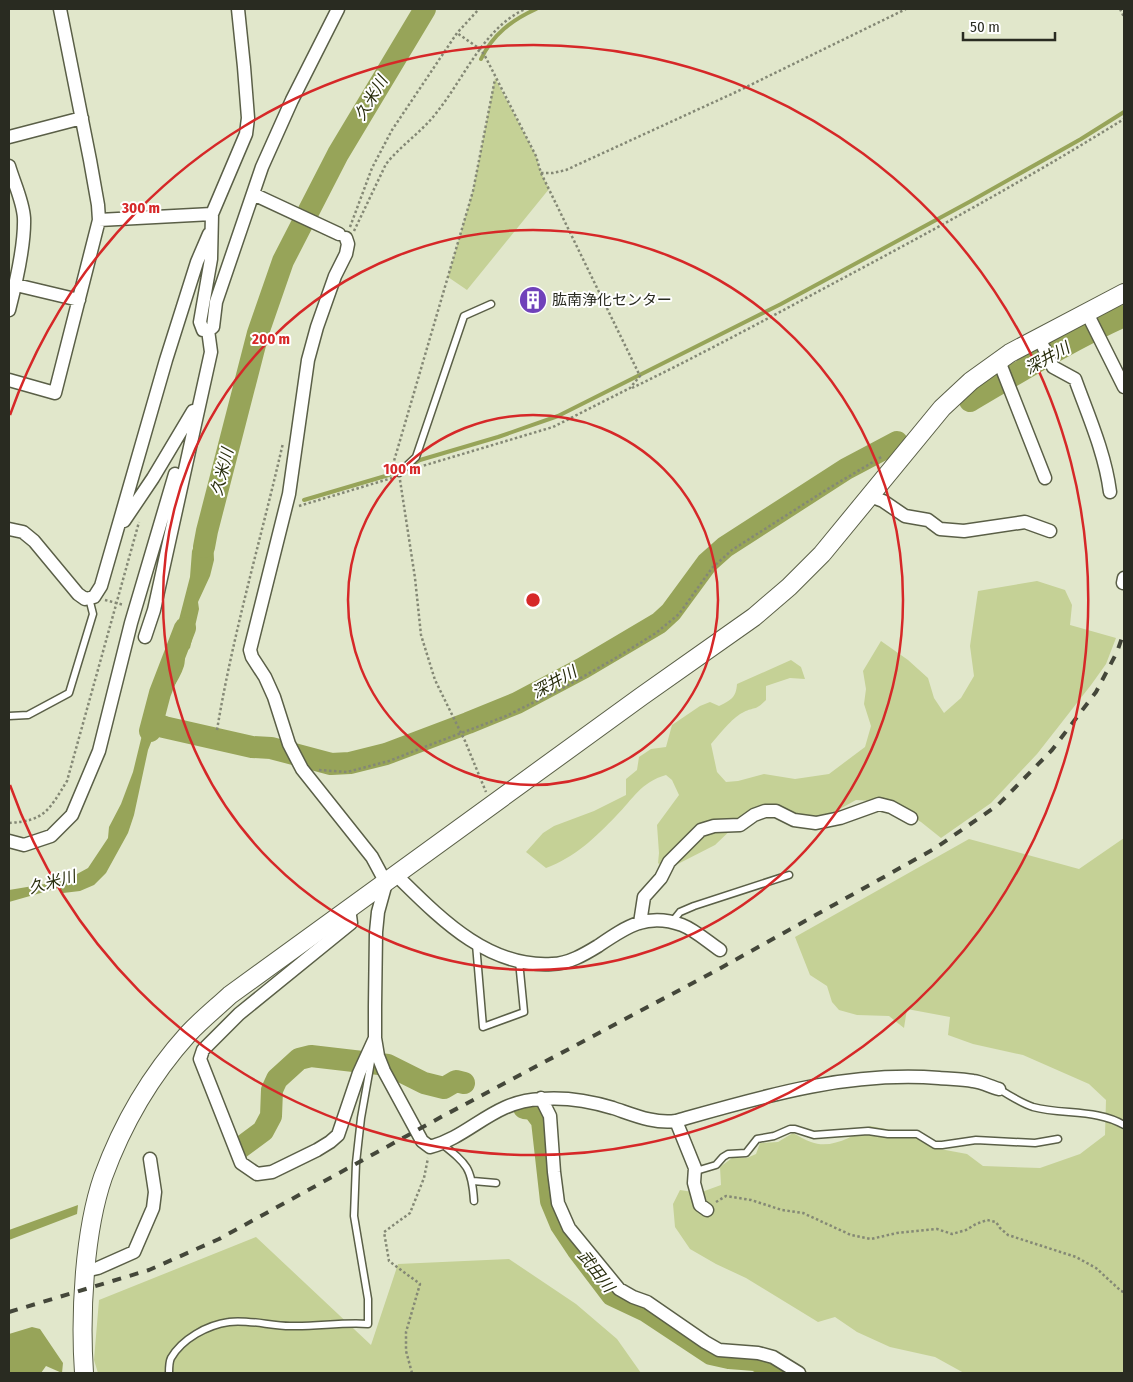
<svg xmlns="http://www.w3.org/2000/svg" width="1133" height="1382" viewBox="0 0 1133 1382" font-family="'Fira Sans Condensed','Noto Sans JP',sans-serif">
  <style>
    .green { fill: #c5d196 }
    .water { fill: #97a459 }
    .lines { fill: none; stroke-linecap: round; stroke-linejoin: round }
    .stream { stroke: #97a459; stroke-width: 4 }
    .river { stroke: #97a459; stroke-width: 22 }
    .lane-casing { stroke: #5a5f47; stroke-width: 9 }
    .street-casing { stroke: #5a5f47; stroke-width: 15 }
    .secondary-casing { stroke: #5a5f47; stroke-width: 20 }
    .path { stroke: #848875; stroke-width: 2.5; stroke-dasharray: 2.5 2.5; stroke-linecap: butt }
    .lane { stroke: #fff; stroke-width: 6 }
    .street { stroke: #fff; stroke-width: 12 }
    .secondary { stroke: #fff; stroke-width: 18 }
    .rail { stroke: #44473a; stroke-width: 4; stroke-dasharray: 9 9; stroke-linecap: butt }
    .ring { fill: none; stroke: #d62828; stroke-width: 2.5 }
    .labels { text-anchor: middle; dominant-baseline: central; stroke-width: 4; stroke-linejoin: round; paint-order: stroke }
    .poi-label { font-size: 15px; fill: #292b21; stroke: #fff; text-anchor: start }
    .water-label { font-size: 16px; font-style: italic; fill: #292e0d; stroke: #fff }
    .centre { fill: #d62828; stroke: #fff; stroke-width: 2.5 }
    .ring-label { font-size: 15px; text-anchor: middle; font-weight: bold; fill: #d62828; stroke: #fff; stroke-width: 4; stroke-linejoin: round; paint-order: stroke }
  </style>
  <rect width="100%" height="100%" fill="#e1e7cb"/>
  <!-- green -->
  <path class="green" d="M495,78L536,156L541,173L549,189L467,290L448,277L473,191Z
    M1037,581L1065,590L1072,605L1070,625L1116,638L1106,664L1091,685L1037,754L991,803L941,838L921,822L886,802L856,800L827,816L808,819L778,808L736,825L715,845L666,870L658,863L659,853L657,825L679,795L672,780L666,775C641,782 633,799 616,816C596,837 574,858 546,868L526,852L543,833L554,826L594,811L626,795V779L637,770L639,757L651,749L666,747L672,725L700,706L710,702L719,706C731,700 736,698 737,684L791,660L801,667L805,679L790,678L766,686V700C754,712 754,706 742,713C732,718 719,735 711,744L717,772L726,782L738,781L764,774L795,779L829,774L865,747L871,726L864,704L866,689L863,671L881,641L908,660L928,678L934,698L944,713L961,698L974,676L970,646L978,591Z
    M1124,838V1373H964L935,1357L890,1347L857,1332L835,1317L818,1322L746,1278L716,1264L690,1249L675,1227L673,1204L680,1190L699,1193L721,1185L720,1167L732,1158H747L756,1154L760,1143L778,1142L793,1133C799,1136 805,1140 811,1142C831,1150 853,1136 870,1126L913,1134L940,1149L967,1154L983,1166L1040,1168L1080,1154L1105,1135L1106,1100L1089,1084L1023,1055L973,1044L948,1035L950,1017L907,1009L904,1028L889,1016L857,1015L839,1010L832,1002L827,986L810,975L795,937L969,839L1079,869Z
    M256,1237L371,1345L398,1264L509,1259L576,1304L617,1339L641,1373H98L94,1360L99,1300Z"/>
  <!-- water -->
  <path class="water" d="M207,512L209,513L215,524L213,537L214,560L210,576L198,602L199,609L190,648C183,653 186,659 184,666C179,682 166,696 160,713L187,726L183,737L154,735L148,750L134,815L128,833L106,873L94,885L80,891L63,893L58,888L9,902V890L57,882L77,874L88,868L108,838L109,827L121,804L133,772L143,731L167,684L177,670V663L169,643L171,635H175L190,577L192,551Z
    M78,1205L77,1214L9,1240V1230Z
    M32,1327L40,1329L63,1363L62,1373L46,1366L41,1373H9V1334Z"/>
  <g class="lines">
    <!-- stream -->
    <path class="stream" d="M481,59C493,34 512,20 536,9
      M409,466L420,460L498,437L558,416L781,304L971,201L1081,139L1124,112
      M304,500L399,472"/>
    <!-- river -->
    <path class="river" d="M970,401C1021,371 1071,340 1124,316
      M204,547L207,531L258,333L283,261L338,154L425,9
      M155,725L252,747L271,748L331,764L350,763L386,754L468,723L517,703L583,668L659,623L671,612L707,563L725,547L846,469L897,442
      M150,731L160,693L185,628
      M524,1108L533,1109L542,1121L551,1201L561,1225L577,1249L612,1295L646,1311L711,1354L729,1358L755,1360L781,1373
      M240,1148L263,1131L271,1116L272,1090L277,1079L299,1059L311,1056L388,1065L424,1083L444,1088L456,1081L464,1083"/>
    <defs>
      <path id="lane" d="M399,473L416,457L464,316L491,304
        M9,716L28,715L69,693L93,614L89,598
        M672,922L680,912L694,906L789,875
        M476,944L483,1027L524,1012L519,961
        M999,1089C1010,1096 1021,1103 1033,1107C1063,1115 1097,1109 1124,1125
        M442,1144C467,1164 472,1168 474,1201
        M696,1171L716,1165L723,1157L728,1154L746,1153L757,1139L774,1136L790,1129H795L814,1135L868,1131L888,1134H917L935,1145H942L976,1140L1035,1143L1058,1139
        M473,1181L496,1183
        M169,1373C169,1369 169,1362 171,1358C182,1339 207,1325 229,1322C246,1319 272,1326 290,1326C316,1327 342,1322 368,1324V1299L354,1216L356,1163L361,1118L372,1056"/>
      <path id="street" d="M9,137L82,118
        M9,166C14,183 23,201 24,218C25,246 16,283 9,310
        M253,194L339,234
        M99,220L212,214
        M346,238L348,244L346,254L335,276L317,327L308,360L289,494L250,650L252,657L265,677L274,697L289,744L302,769L372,857L386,883L378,912L376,932L375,1006V1038L378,1056L384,1071L422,1141L430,1147C471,1136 493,1101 541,1099C565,1097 590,1101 613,1108C634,1115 654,1124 676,1121C764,1096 847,1071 939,1078C950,1079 962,1079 973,1081C982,1082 991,1087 999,1089
        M16,285L79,300
        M1087,313L1124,387
        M208,330L213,327L216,302L262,167L292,100L338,9
        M1039,338L1053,367L1075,379C1088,415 1105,453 1110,492
        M999,361L1045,478
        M9,380L55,393L99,220L98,205L90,160L60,9
        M870,496L883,501L905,516L928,520L940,529L964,531L1025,522L1050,531
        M124,521L153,478L193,411
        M9,529L23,532L34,541L78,594L85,599L94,597L101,586L166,360L197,262L209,234
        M1123,583L1124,578
        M145,637L154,610L211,352L208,330H203L200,322L211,259L212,214L246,134L248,118L244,67L238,9
        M9,841L24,845L51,836L72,815L99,751L131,623L175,474
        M396,875C439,917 487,968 552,964C568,964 585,954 598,946C626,927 647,912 682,925C695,930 708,942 720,950
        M349,908L351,923L239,1014L203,1050L200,1059L241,1163L257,1174L272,1172L317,1150L330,1142L338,1135L359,1073L375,1038
        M640,923L644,897L661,878L669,862L701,830L714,826L740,825L754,815L765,811H776L794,820L816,823L840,818L879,804L891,807L911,818
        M541,1098L550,1116L554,1172L558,1203L569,1228L619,1289L633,1297L647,1302L705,1342L719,1350L758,1353L773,1357L799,1373
        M676,1121L695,1168L694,1183L700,1205L707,1210
        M85,1271L98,1268L134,1252L153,1208L155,1192L150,1159"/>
      <path id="secondary" d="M84,1373C80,1315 84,1232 103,1177C122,1125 151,1075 188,1034C201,1020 216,1008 230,995L642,696L754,617L789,587L822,554L942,408L971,381L1010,353L1124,293"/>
    </defs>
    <!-- lane casing -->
    <use href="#lane" class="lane-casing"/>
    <!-- street casing -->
    <use href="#street" class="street-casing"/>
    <!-- secondary casing -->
    <use href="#secondary" class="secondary-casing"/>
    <!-- path -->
    <path class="path" d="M1120,9L1124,17
      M541,173H553L566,170L736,92L906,9
      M350,227L372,168L392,130L457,33L479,9
      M354,231L386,164C401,145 422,132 437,112C465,77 483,29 525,9
      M632,388C700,355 767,319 834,283C932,231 1029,178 1124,119
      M396,465L394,461L473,191L495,79
      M419,467L553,427L630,388L640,376L541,173L536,156L485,56L480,49L457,33
      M400,480L415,578L421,635L435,680L465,741L486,792
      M299,506L392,478
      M105,600L124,605
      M217,730C233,633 261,539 283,443
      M319,770L347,772L389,761L427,746L506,716L563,688L614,659L656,633L679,614L712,568L732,550L826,490L883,456
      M9,823C45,821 49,810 67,781L139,522
      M716,1202L726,1196L751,1200L782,1210L803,1213L851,1235L871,1239L897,1233L937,1229L952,1234L966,1230L976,1224L987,1220L996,1222L1000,1228L1008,1235L1076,1257L1096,1268L1121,1291L1124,1292
      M412,1373L406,1351V1332L420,1284L389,1261L384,1232L410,1213L424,1178L428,1158"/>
    <!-- lane -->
    <use href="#lane" class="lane"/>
    <!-- street -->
    <use href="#street" class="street"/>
    <!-- secondary -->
    <use href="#secondary" class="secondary"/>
    <!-- rail -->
    <path class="rail" d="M9,1312L149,1270L219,1239L443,1116L719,969L934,849L998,805L1052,750L1096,692L1117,652L1124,632"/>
  </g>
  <!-- distance rings -->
  <g class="ring">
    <circle cx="533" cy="600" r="185"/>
    <circle cx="533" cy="600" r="370"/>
    <path d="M10 415A555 555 0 1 1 10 785"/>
  </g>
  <!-- icons -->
  <defs>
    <symbol id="building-disc" viewBox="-11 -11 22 22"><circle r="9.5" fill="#7042ba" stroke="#fff"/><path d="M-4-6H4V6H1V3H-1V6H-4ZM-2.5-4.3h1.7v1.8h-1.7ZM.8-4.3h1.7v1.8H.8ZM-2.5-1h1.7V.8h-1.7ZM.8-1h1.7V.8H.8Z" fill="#fff"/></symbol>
  </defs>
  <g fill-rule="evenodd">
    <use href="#building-disc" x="517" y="284" width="32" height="32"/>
  </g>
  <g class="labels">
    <!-- poi labels -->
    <g class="poi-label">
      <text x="552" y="300">肱南浄化センター</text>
    </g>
    <!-- water labels -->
    <g class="water-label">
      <text transform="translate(371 98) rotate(-59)">久米川</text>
      <text transform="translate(1047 358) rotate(-29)">深井川</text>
      <text transform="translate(222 472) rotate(-76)">久米川</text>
      <text transform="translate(554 682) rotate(-29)">深井川</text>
      <text transform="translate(52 882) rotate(-15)">久米川</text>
      <text transform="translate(596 1271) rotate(52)">武田川</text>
    </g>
  </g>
  <circle cx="533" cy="600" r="8" class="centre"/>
  <g class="ring-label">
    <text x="141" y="213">300 m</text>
    <text x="271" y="344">200 m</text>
    <text x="402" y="474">100 m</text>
  </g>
  <!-- border -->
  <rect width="1133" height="1382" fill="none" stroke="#292b21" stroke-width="20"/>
  <!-- scale -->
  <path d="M963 32v8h92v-8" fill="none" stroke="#292b21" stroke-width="2.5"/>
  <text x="970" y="32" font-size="15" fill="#292b21" stroke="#ffffff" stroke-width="4" paint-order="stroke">50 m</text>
</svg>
